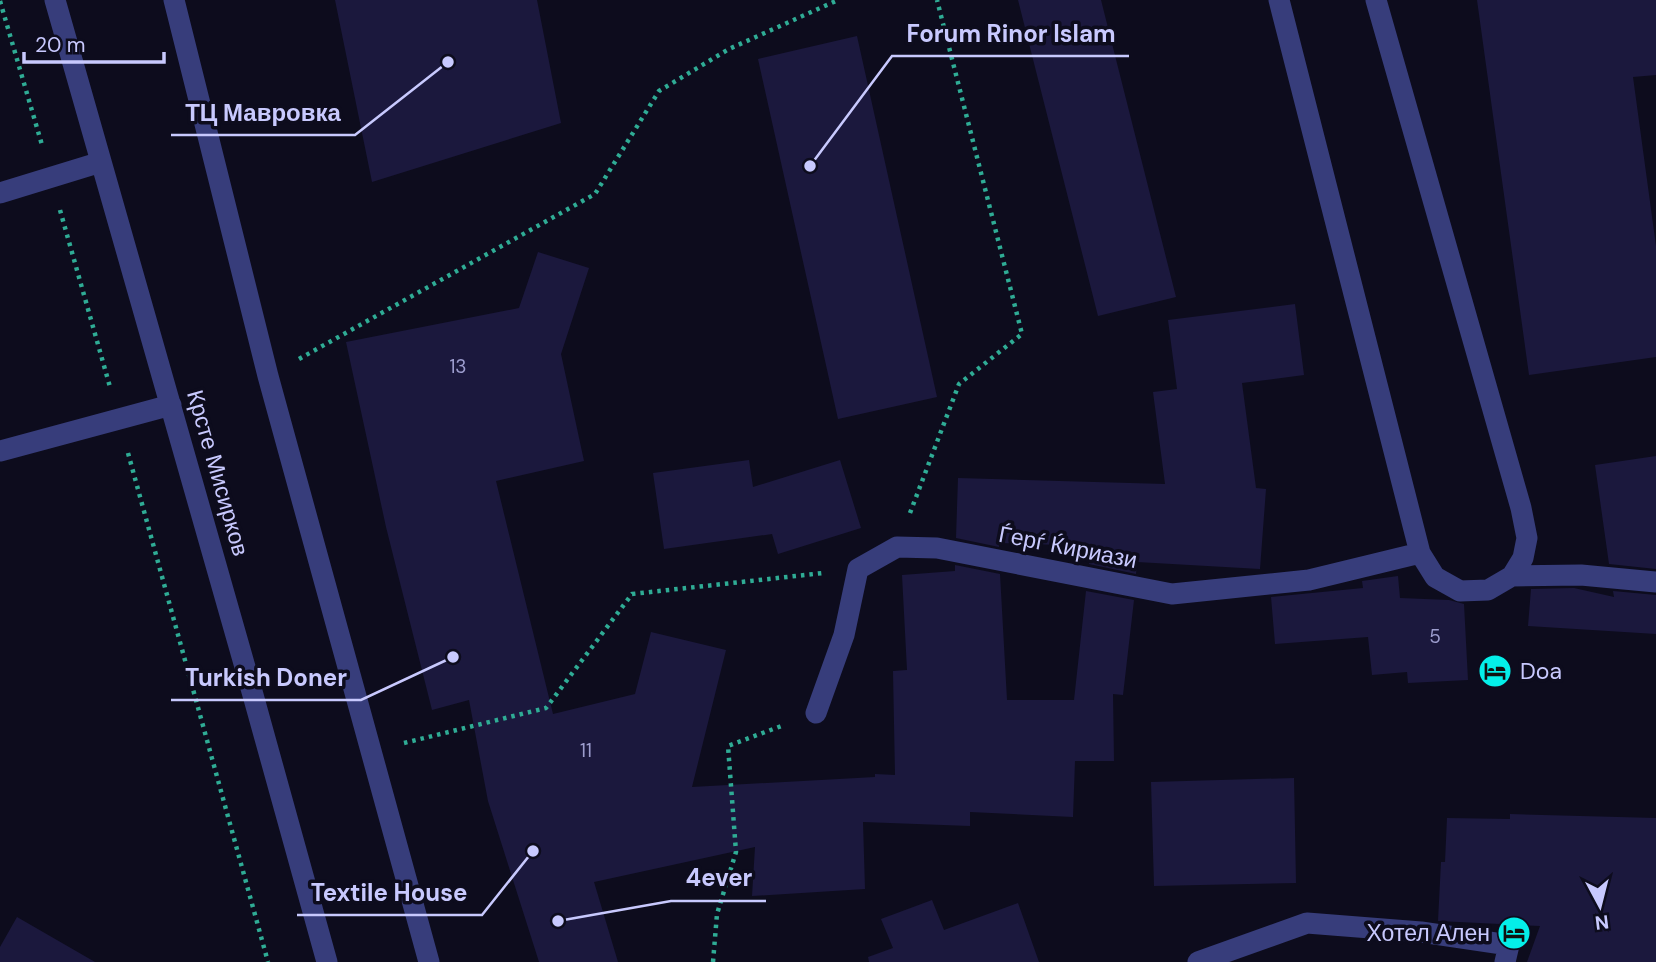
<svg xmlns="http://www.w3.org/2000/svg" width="1656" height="962" viewBox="0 0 1656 962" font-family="'DM Sans',sans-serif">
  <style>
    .building { fill: #1b183d }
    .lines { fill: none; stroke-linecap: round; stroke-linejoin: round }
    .path { stroke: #2fac95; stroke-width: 4.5; stroke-dasharray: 3.5 5; stroke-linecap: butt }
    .minor { stroke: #373d7b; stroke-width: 21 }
    .labels { text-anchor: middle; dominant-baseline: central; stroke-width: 7; stroke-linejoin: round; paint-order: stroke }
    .number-label { font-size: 19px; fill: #9d9dce }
    .street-label { font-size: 23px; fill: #c8c9fe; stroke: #0d0c1d }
    .poi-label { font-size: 23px; fill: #c8c9fe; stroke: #0d0c1d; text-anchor: start }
    .leader { fill: none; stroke: #c8c9fe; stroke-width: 2.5 }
    .callout-dot { fill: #c8c9fe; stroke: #0d0c1d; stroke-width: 2.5 }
    .callout-label { font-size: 24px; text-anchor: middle; font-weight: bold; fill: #c8c9fe; stroke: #0d0c1d; stroke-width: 7; stroke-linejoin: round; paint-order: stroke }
  </style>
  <rect width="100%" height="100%" fill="#0d0c1d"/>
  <!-- building -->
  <path class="building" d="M335,0H537L561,123L372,182Z
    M1018,0H1101L1176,297L1098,316Z
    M1477,0H1656V75L1633,77L1656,246V357L1529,375Z
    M857,36L937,397L838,419L758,59Z
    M538,252L589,268L561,354L584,461L496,481L553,714L635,694L651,632L726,650L692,787L875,777V774L895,775L893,671L907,670L902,575L955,571V565L1000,574L1007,700H1074L1086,591L1134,600L1123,695L1113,694L1114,761H1075L1073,817L970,812V826L863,822L865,889L752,896L755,847L594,882L618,962H539L488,801L469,700L432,710L386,527L346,342L519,308Z
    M1295,304L1304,375L1242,383L1256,488L1266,489L1260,569L1137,562L1136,574L1089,564L1091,546L999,543V547L956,538L958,478L1165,484L1153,392L1177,389L1168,320Z
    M1656,456V569L1609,564L1595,465Z
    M749,460L753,487L840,460L861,528L778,554L772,534L664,549L653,473Z
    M1398,576L1400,598L1449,600L1464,604L1468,680L1408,683L1407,672L1372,675L1368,637L1275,644L1271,597L1363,588L1362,581Z
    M1574,588L1614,597L1613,591L1656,595V634L1528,626L1531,589Z
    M1294,778L1296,883L1154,886L1151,782Z
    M1510,814L1656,818V962H1527L1540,926L1438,921L1441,862H1445L1447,818L1510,819Z
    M932,900L944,930L1018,903L1039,962H869L868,957L893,948L881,919Z
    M17,917L95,962H0V947Z"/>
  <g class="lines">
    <!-- path -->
    <path class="path" d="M0,1L42,145
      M60,210L110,387
      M299,359L595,194L659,91L729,49L838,0
      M128,453L268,962
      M910,513L959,384L1022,334L937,0
      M404,743L546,708L632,594L823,573
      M713,962L717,914L736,852L728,746L784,725"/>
    <!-- minor -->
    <path class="minor" d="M55,0L253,695L327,962
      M174,0L268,376L429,962
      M1279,0L1420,553L1435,577L1460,591L1488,590L1512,576L1523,558L1527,538L1521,508L1376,0
      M0,193L101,162
      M0,451L171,405
      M1512,576L1581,575L1656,582
      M816,713L844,635L858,569L897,547L937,548L1172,594L1309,580L1420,553
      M1198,962L1307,923L1421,932L1509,945L1505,962"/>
  </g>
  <!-- icons -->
  <defs>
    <symbol id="hotel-disc" viewBox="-11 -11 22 22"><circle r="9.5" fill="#04efe9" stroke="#0d0c1d"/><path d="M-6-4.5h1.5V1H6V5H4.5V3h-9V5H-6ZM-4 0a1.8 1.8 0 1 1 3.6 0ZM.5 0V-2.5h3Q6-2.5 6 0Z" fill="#111"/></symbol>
  </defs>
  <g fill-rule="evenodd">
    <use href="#hotel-disc" x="1476" y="652" width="38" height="38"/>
    <use href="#hotel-disc" x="1495" y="914" width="38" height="38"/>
  </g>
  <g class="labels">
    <!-- number labels -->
    <g class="number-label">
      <text x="458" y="366">13</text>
      <text x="1435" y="636">5</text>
      <text x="586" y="750">11</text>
    </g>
    <!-- street labels -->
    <g class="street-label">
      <text transform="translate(218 473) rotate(74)">Крсте Мисирков</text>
      <text transform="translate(1068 547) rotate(11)">Ѓерѓ Ќириази</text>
    </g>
    <!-- poi labels -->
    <g class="poi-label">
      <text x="1520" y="671">Doa</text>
      <text x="1490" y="933" text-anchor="end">Хотел Ален</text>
    </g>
  </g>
  <!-- callouts -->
  <path class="leader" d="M810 166L892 56H1129M448 62L355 135H171M453 657L361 700H171M558 921L671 901H766M533 851L482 915H297"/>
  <g class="callout-dot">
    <circle cx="810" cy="166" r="7"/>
    <circle cx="448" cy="62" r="7"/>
    <circle cx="453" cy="657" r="7"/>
    <circle cx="558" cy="921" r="7"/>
    <circle cx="533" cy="851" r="7"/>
  </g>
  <g class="callout-label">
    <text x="1011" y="42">Forum Rinor Islam</text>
    <text x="263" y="121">ТЦ Мавровка</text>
    <text x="266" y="686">Turkish Doner</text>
    <text x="719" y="886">4ever</text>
    <text x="389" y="901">Textile House</text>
  </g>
  <!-- north arrow -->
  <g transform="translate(1600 906) rotate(173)" stroke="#0d0c1d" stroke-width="5" paint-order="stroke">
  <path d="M0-5L12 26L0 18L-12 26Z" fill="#c8c9fe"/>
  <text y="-10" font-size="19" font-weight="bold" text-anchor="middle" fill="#c8c9fe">N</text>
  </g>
  <!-- scale -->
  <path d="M24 52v10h140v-10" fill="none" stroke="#c8c9fe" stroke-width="3.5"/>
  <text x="35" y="52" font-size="21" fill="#c8c9fe" stroke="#0d0c1d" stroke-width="5" paint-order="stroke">20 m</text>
</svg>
